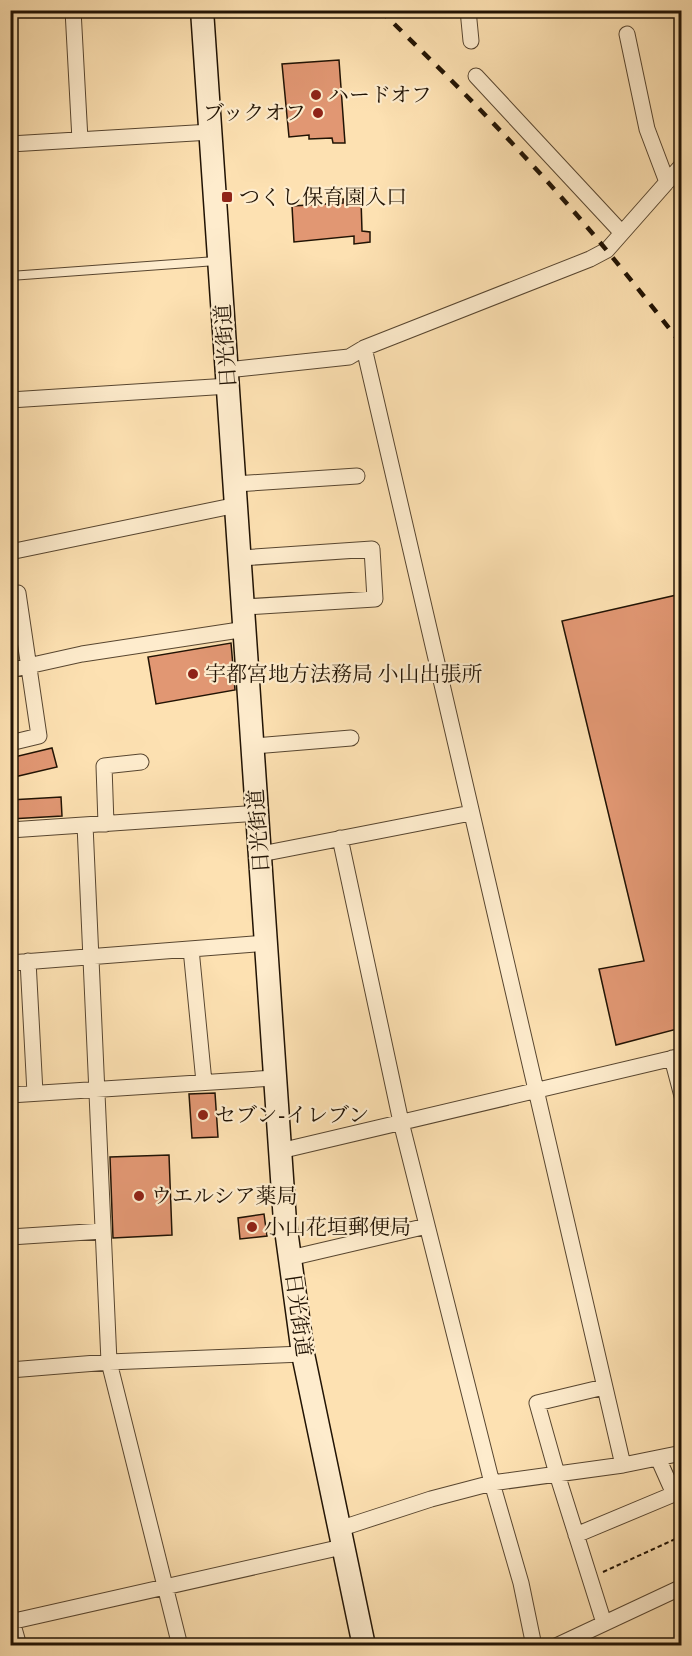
<svg xmlns="http://www.w3.org/2000/svg" width="692" height="1656" viewBox="0 0 692 1656" font-family="'IM FELL Double Pica','Noto Serif JP',serif">
  <style>
    .building { fill: #e19773; stroke: #211304; stroke-width: 1.5 }
    .lines { fill: none; stroke-linecap: round; stroke-linejoin: round }
    .lane-casing { stroke: #584630; stroke-width: 10 }
    .street-casing { stroke: #584630; stroke-width: 17 }
    .secondary-casing { stroke: #211304; stroke-width: 25 }
    .path { stroke: #211304; stroke-width: 2; stroke-dasharray: 4.5 3; stroke-linecap: butt }
    .lane { stroke: #feeccd; stroke-width: 8 }
    .street { stroke: #feeccd; stroke-width: 15 }
    .secondary { stroke: #feeccd; stroke-width: 22 }
    .rail { stroke: #211304; stroke-width: 4.5; stroke-dasharray: 10 10; stroke-linecap: butt }
    .poi-dot { fill: #8f2418; stroke: #feeccd; stroke-width: 2 }
    .labels { text-anchor: middle; dominant-baseline: central; stroke-width: 4.5; stroke-linejoin: round; paint-order: stroke }
    .poi-label { font-size: 21px; fill: #211304; stroke: #feeccd; text-anchor: start }
    .street-label { font-size: 21px; fill: #211304; stroke: #feeccd }
  </style>
  <rect width="100%" height="100%" fill="#fde1b2"/>
  <filter id="stains"><feTurbulence type="fractalNoise" baseFrequency=".00333" numOctaves="4"/><feColorMatrix values="0 0 0 0 .2 0 0 0 0 .09 0 0 0 0 .02 0 0 0 .5 -.17"/></filter>
  <radialGradient id="worn" r=".72"><stop offset=".6" stop-color="#630" stop-opacity="0"/><stop offset="1" stop-color="#630" stop-opacity=".3"/></radialGradient>
  <!-- building -->
  <path class="building" d="M339,60L345,143H333L332,138L309,139V135L289,137L282,64Z
    M343,199H361L362,231L370,232V242L354,244V236L294,242L292,206L343,203Z
    M681,594V1028L616,1045L599,969L644,961L562,621Z
    M231,643L235,690L156,704L148,657Z
    M52,748L57,767L10,778V758Z
    M61,797L62,816L10,819V800Z
    M215,1093L218,1137L192,1138L189,1094Z
    M169,1155L172,1235L113,1238L110,1157Z
    M264,1214L267,1236L240,1239L238,1218Z"/>
  <g class="lines">
    <defs>
      <path id="lane" d="M10,276L216,261"/>
      <path id="street" d="M73,10L80,140
        M468,10L471,41
        M627,34L647,129L667,182
        M476,76L622,233
        M10,144L211,132
        M364,348C451,720 534,1093 623,1465
        M227,370L349,357L364,348L590,259L607,250L682,165
        M10,400L229,386
        M235,484L357,476
        M10,552L237,505
        M241,558L372,549L375,599L244,607
        M10,595L18,593L39,736L10,743
        M10,670L82,654L246,629
        M254,746L351,738
        M106,824L104,766L141,762
        M85,825L109,1362L180,1646
        M10,830L259,813
        M340,838L401,1122L492,1483L521,1583L534,1646
        M261,854L471,813
        M191,949L204,1082
        M28,961L35,1093
        M10,963L267,943
        M672,1058L682,1096
        M10,1095L275,1078
        M280,1151L682,1056
        M10,1237L103,1231
        M290,1258L427,1226
        M10,1370L109,1362L303,1354
        M604,1387L537,1403L557,1474L604,1623
        M339,1529L431,1499L492,1483L623,1465L682,1453
        M576,1535L674,1494L658,1458
        M10,1614L19,1646
        M10,1622L342,1547
        M556,1646L682,1587"/>
      <path id="secondary" d="M202,10L285,1222L303,1354L364,1646"/>
    </defs>
    <!-- lane casing -->
    <use href="#lane" class="lane-casing"/>
    <!-- street casing -->
    <use href="#street" class="street-casing"/>
    <!-- secondary casing -->
    <use href="#secondary" class="secondary-casing"/>
    <!-- path -->
    <path class="path" d="M603,1572L682,1536"/>
    <!-- lane -->
    <use href="#lane" class="lane"/>
    <!-- street -->
    <use href="#street" class="street"/>
    <!-- secondary -->
    <use href="#secondary" class="secondary"/>
    <!-- rail -->
    <path class="rail" d="M380,10C429,58 478,106 524,156C580,216 632,280 682,345"/>
  </g>
  <!-- markers -->
  <g class="poi-dot">
    <circle cx="316" cy="95" r="6"/>
    <circle cx="318" cy="113" r="6"/>
    <rect x="221" y="191" width="12" height="12" rx="3"/>
    <circle cx="193" cy="674" r="6"/>
    <circle cx="203" cy="1115" r="6"/>
    <circle cx="139" cy="1196" r="6"/>
    <circle cx="252" cy="1227" r="6"/>
  </g>
  <g class="labels">
    <!-- poi labels -->
    <g class="poi-label">
      <text x="328" y="95">ハードオフ</text>
      <text x="306" y="113" text-anchor="end">ブックオフ</text>
      <text x="239" y="197">つくし保育園入口</text>
      <text x="205" y="674">宇都宮地方法務局 小山出張所</text>
      <text x="215" y="1115">セブン-イレブン</text>
      <text x="151" y="1196">ウエルシア薬局</text>
      <text x="264" y="1227">小山花垣郵便局</text>
    </g>
    <!-- street labels -->
    <g class="street-label">
      <text transform="translate(226 346) rotate(-94)">日光街道</text>
      <text transform="translate(259 831) rotate(-94)">日光街道</text>
      <text transform="translate(298 1315) rotate(82)">日光街道</text>
    </g>
  </g>
  <!-- margin -->
  <rect width="692" height="1656" fill="none" stroke="#fde1b2" stroke-width="36"/>
  <rect x="12" y="12" width="668" height="1632" fill="none" stroke="#211304" stroke-width="3"/>
  <rect x="18" y="18" width="656" height="1620" fill="none" stroke="#211304" stroke-width="1.5"/>
  <rect width="100%" height="100%" filter="url(#stains)"/>
  <rect width="100%" height="100%" fill="url(#worn)"/>
</svg>
